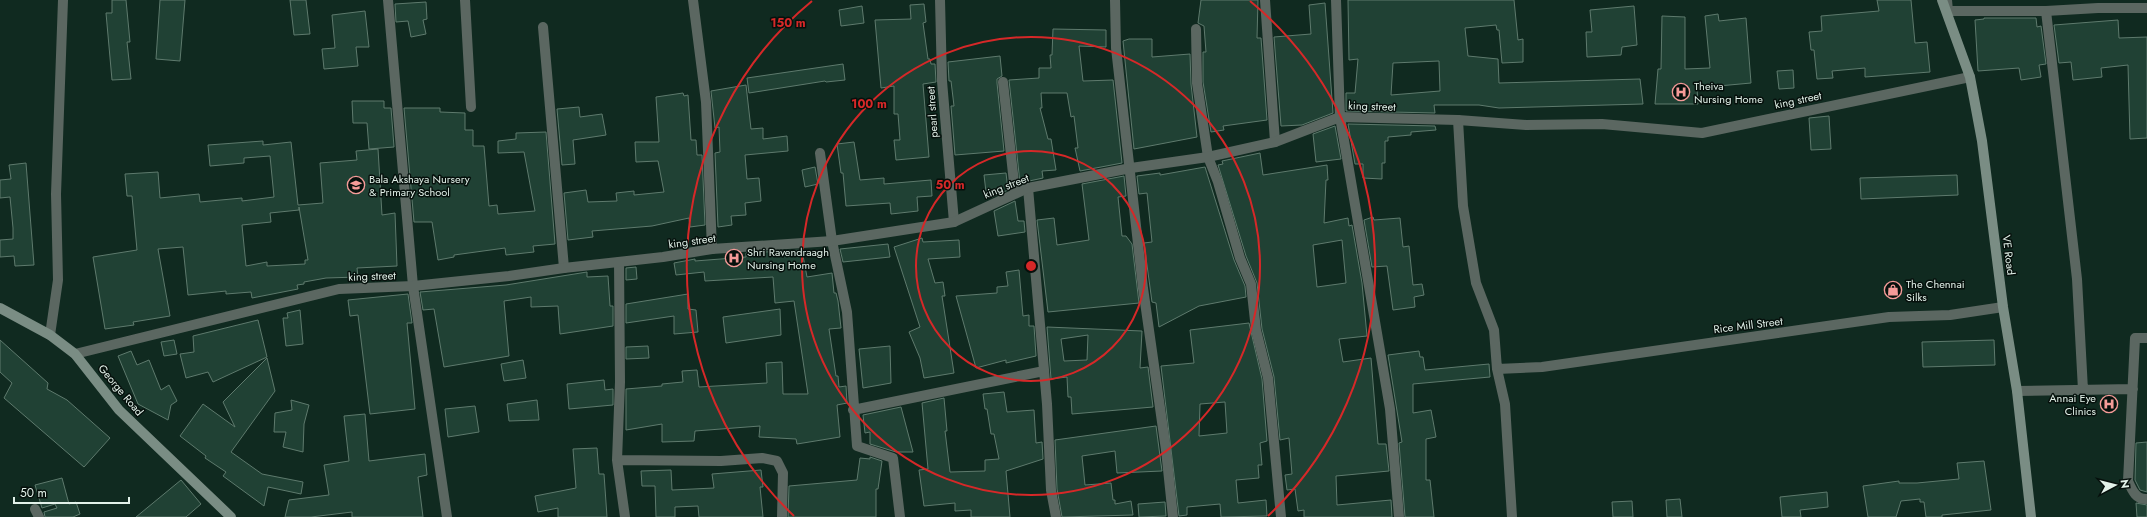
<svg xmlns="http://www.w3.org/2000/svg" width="2147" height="517" viewBox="0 0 2147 517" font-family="Jost,sans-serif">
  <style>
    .building { fill: #204134; stroke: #5e7a6d; fill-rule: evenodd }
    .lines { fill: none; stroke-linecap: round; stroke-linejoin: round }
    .minor { stroke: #5b6761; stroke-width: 10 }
    .tertiary { stroke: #5b6761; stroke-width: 10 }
    .secondary { stroke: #7a8d84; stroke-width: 10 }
    .ring { fill: none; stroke: #d62828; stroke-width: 2 }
    .labels { text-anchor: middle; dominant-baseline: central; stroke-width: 3; stroke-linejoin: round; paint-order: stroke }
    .poi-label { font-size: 11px; fill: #e2f1e9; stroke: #06100c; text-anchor: start }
    .street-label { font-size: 11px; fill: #e2f1e9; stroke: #06100c }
    .centre { fill: #d62828; stroke: #06100c; stroke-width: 2 }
    .ring-label { font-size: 12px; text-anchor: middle; font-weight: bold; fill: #d62828; stroke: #06100c; stroke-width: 3; stroke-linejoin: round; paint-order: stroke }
  </style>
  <rect width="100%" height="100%" fill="#102a20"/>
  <!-- building -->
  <path class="building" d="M112,0H126L130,42H127L131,79L112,80L106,13H112Z
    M160,0H185L180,61L156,59Z
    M290,0H306L310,34L294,35Z
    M1201,0H1258L1257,38H1261L1267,120L1223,126L1224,130L1211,132L1203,82V52H1206L1204,26L1198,23Z
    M1348,0H1514L1518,40L1523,39V62L1502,63L1499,30H1497L1496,25L1465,28L1468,56L1498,59L1499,83L1640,79L1643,104L1499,108L1479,105H1434L1435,113L1346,111V93H1355L1358,59L1349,60ZM1439,61L1440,91L1391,95L1393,63Z
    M1877,0H1911L1915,43L1927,42L1930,72L1865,77V68L1832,71L1833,78L1817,79L1814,50H1811L1809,32L1822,31L1821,16L1879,11Z
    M426,2L427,19L423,20L426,34L411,37L408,21L396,22L395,4Z
    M1325,3L1333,113L1302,125L1281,126L1274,37L1311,34L1309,5Z
    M924,4L926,22L923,23L928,59H930L931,64H935L936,82L923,84L929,157L896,160L894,140H900L898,114H894V86L881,88L875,20L911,19L910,5Z
    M862,6L864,23L841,26L839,10Z
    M1634,6L1637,45L1622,47L1621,55L1587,57L1586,32H1592L1590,10Z
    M365,11L369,47H356L358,66L324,69L322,49L335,48L332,15Z
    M1718,14L1719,21L1746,18L1751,83L1697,88L1698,104H1655L1658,69H1661L1662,16L1685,17V69L1710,68L1705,16Z
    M1984,18H2036L2037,27L2041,26L2046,64L2039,65L2041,77L2021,80L2019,68L1978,71L1975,20L1984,19Z
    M2118,20L2119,38L2147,37V138L2130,139L2128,65L2101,68L2102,77L2073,80L2071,62L2059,63L2054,25Z
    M1053,29L1106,30V47L1079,46L1083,81L1113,80L1122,163L1080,171L1075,148H1078L1074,116L1071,117L1067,93H1041L1042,108H1040L1048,139H1051L1056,170L1042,171L1043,178L1020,183L1009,80L1039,78V68H1051L1050,55H1052Z
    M1129,39H1152V57L1190,54L1191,84L1197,137L1134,149L1123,41Z
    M1000,56L1002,76L997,79V83L1004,151L955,155L951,106H954L951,81H949L948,62Z
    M843,64L845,80L826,82L825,81L749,93L747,78Z
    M1793,70L1794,88L1779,89L1777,71Z
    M746,85L751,129L763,128V139L787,136L788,151L745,155L747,179L759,178L761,201L745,203L746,215L731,216L732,225L718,227L715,153L720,152L719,127L715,128L711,91Z
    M683,93L684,96L688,95L691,140H696L697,155H702L705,225L690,227L689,218L652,226L592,231L593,237L568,240L564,193L586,190L588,202L617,201L616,193L634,191V195L664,192L658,161L636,162L635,142H659L656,97Z
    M352,101H384V108H391L394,147L369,149L367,123H353Z
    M579,107L580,117L602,114L606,135L573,140L575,164L562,165L557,109Z
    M404,108H440V112L465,113V130H473V146H484L489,206L497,205L498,214L535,211L524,152L498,153V141L516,139V133L546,132L555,244L533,246L534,252L506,255L505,248L454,255V257L438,260L432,222H414Z
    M1829,116L1831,149L1811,150L1809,118Z
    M1348,124L1435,126L1436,130L1411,132V135L1388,137V141H1385V163H1382V179L1363,178V164H1355Z
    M1335,126L1341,159L1316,162L1313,134Z
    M263,141V145L291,142L298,205L323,203L320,163L357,160L356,151L378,149L382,215L395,213L397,266L357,268L358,277L326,278L304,282V284L297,285L298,289L252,298L251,292L226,294V291L188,295L183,247L158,249L170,316L133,322L134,325L105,329L93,257L137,250L132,196H127L125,174L158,172L160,198L199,194L200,202L242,198V201L274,197L270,156L244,158V163L210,166L208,145ZM299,207L308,260H305V264L267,266V262L246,266L242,225L271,222L270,213L299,210Z
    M854,142L860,180L884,178V184L931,180L932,196L917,197L918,211L891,214L890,203L846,206L843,173H841L837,144Z
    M1260,153L1263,175L1327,165L1328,180H1326L1324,223L1348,218L1349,226L1352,225L1362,283L1367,336L1339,339L1343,362L1371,358L1378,444H1386L1389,471L1336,476L1337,505L1391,500L1392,517H1304V510L1298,511L1295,489L1287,490L1285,475L1292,474L1289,438L1280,440L1274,377L1262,329L1257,283L1246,256L1218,165L1223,164L1222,161ZM1342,240L1346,283L1317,287L1313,245Z
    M26,163L34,265L15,266L14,256L0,257V240L13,239V228L10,197L0,198V180L11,179L9,165Z
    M815,167L818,184L805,187L802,170Z
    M1205,167L1234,260L1245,286L1246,297L1199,306L1159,327L1156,303L1152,302L1144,243L1152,242L1147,193L1139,194L1137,176L1160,173V175Z
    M1006,173L1008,190L992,197L991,191L986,192L984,175Z
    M1957,175L1958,195L1861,199L1860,178Z
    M1124,176L1126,196L1118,197L1122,236H1126L1132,244L1139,303L1048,312L1037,220L1054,218L1057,245L1089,240L1082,184Z
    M1015,201L1018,221H1024L1025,232L998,236L994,211Z
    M1373,217L1374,220L1400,218L1403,247L1409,246L1413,285L1422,284L1424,295L1414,297L1415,307L1393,310L1387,266L1372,267L1364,220Z
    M922,238L923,242L959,240L960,257L928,259L935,283L943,282L945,296H942L954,373L924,378L920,358L909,332L920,327L894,247Z
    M888,244L890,257L843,262L840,249Z
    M802,250L807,277L832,273L834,293H836L838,301L841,328L829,329L836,376H838L839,387L846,386L847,403L837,405L840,437L797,444L796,439L759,437L760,426L695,431L694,441L662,442V424L626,430V389L662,386V384L683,382L682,371L697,370L699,387L767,383L766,363L782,362L783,394H808L794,301L775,303L773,277L705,281L704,272L676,275L674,263L695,259V261L746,257V253Z
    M636,267L637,279L626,280V268Z
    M1019,270L1023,316L1029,315V326H1034L1036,356L1006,363V360L976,368L956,296L997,293V287L1008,286L1006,272Z
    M587,272V277L608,276L610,306H613V326L560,334L558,306L531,307V297L504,301L509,356L444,367L434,309L423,310L420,292L506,285Z
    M408,294L412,323H407L415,409L370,414L358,315L350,316L348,300Z
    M688,294V309L696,310L698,332L674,334V316L626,323V304Z
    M780,309L781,335L726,343L723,317Z
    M300,310L303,344L286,346L283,318H288L287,313Z
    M258,320L267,357L213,382L208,372L186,378L180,354L194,352L193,336Z
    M1249,323L1262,379L1267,441L1260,443L1262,465H1258L1259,478L1236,480L1238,503L1266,500L1267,516L1221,517L1220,504L1187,507V515L1179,516L1161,366L1194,363L1190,330ZM1225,402L1227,433L1199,436L1200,404Z
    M1047,327L1142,331L1140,368L1148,367L1153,407L1072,414L1071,397H1068L1067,377L1051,379ZM1088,335L1087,360L1064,361L1061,339Z
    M0,340L48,383L47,389L67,400L110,438L84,467L4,398L12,383L0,372Z
    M174,340L177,354L164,356L161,342Z
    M1994,340L1995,365L1923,367L1922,342Z
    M648,346L649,358L626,359V347Z
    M890,346L891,383L863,388L859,349Z
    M131,351L137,365L149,360L161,390L169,385L177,401L171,405L168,420L138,404L118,356Z
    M1419,351L1420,357H1423L1425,370L1489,364L1490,377L1413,384V413L1431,410L1436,437L1426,439V480H1430L1434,517H1405L1399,443L1402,442L1388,355Z
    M267,358L275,391L231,452L262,474L303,482L301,494L268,487L264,506L223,476L226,472L205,458L206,456L180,436L203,404L235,427L223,402Z
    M523,360L526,378L504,381L501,364Z
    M604,380L605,390L613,389V405L569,409L567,384Z
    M1004,392L1007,412L1034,410L1036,443L1042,442L1043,459L1006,471L1010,517H971V510L955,511V503L924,506L919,470L928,469L922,403L944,398L947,431H945L950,472L985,471V460L999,459L994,434H991L987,409H985L983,394Z
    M291,400L309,405L304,424L303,452L283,447L286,432H274L275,413L292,410Z
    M537,400L539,420L509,421L507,404Z
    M475,406L479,432L448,437L445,409Z
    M901,407L913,452H896L870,444V432L865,433L863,415Z
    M365,414L369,461L425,454L427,475L418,477L423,517H352V512L311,517H285L289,500L329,495L324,465L349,461L344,416Z
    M1156,426L1162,471L1117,473L1115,451L1082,456L1085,485L1111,483L1113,500H1115V504L1131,501L1133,515L1062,517L1057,489L1055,440Z
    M2147,442V492L2140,490L2135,480L2136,443Z
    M597,448L599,474H604L607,517H558V508L538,512L535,496L576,488L573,449Z
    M870,457L882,461L878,489H876V517H788L789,486L857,480L860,458L870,459Z
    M1984,461L1991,510L1942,515V517H1926L1924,502H1920V499L1901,501L1896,517H1868L1863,486L1899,481V483H1917L1959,479L1957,463Z
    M671,470L672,490L714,488L712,474L761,470L763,487H760L763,517H699L698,506L675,507V517H656L655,486H642L641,471Z
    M62,478L69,504L76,502L80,514L73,517H45L44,512L57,508L55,504L42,508L35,485Z
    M181,480L201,504L186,517H136Z
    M1827,492L1828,507L1800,510L1801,517H1782L1780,497Z
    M1680,499L1682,517H1667L1666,500Z
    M1632,501L1633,517H1613L1612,502Z
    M1165,502L1166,516L1139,517L1138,504Z
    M2136,503L2147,505V517H2137Z"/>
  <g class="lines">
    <!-- minor -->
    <path class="minor" d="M388,0L413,286L447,517
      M465,0L471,107
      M693,0L706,102L712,249
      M940,0L942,81L954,222
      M1115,0L1116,48L1143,288L1166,450L1173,517
      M1265,0L1275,142
      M1336,0L1340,117L1390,409L1399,517
      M1947,0L1948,11H2046L2098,8H2147
      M2046,11L2077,279L2083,390
      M543,27L564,268
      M1196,29L1197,83L1208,157L1218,182L1240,258L1251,284L1256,330L1268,378L1281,517
      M1003,82L1015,192
      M1458,120L1463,206L1476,283L1494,330L1497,369L1505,404L1512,517
      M820,153L832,241L847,312L857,446L893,458L900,517
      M1028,188L1047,404L1051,490L1056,517
      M619,262L620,382L617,460L721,461L762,458L777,461L783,473L782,517
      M2147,338H2135L2128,481C2132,490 2136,500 2147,499
      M1497,369L1542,367L1889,317L1950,315L2003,307
      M2017,391L2133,389
      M853,410L1044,371
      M617,460L625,517
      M35,509L39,517"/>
    <!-- tertiary -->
    <path class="tertiary" d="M50,335L58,280L56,194L63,0
      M75,354L339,289L413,286L509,276L564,268L663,257L712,249L832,241L954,222L1028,188L1131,168L1208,157L1275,142L1340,117L1458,120L1526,125L1602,124L1702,133L1970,77"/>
    <!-- secondary -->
    <path class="secondary" d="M1942,0L1970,77L1982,141L2003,307L2017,391L2031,517
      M0,308L50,335L75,354L119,410L231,517"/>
  </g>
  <!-- distance rings -->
  <g class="ring">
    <circle cx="1031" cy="266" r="115"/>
    <circle cx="1031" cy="266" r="229"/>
    <path d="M794 516A344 344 0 0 1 812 1M1250 1A344 344 0 0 1 1268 516"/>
  </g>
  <!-- icons -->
  <defs>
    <symbol id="hospital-ring" viewBox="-11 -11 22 22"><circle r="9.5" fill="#06100c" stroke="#f59b98" stroke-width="1.5"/><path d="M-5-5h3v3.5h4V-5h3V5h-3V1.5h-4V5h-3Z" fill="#f59b98"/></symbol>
    <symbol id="school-ring" viewBox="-11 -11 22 22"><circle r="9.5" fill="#06100c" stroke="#f59b98" stroke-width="1.5"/><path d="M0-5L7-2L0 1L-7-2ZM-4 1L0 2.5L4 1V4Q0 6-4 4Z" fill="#f59b98"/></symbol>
    <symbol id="shop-ring" viewBox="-11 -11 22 22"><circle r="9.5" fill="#06100c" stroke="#f59b98" stroke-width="1.5"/><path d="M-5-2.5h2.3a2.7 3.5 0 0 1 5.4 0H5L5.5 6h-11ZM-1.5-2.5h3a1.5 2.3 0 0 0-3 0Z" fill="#f59b98"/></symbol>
  </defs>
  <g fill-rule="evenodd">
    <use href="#hospital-ring" x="1671" y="82" width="20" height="20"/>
    <use href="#school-ring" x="346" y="175" width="20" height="20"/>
    <use href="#hospital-ring" x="724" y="248" width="20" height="20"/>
    <use href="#shop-ring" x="1883" y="280" width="20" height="20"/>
    <use href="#hospital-ring" x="2099" y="394" width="20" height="20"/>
  </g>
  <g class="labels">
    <!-- poi labels -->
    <g class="poi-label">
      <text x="1694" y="86">Theiva<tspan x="1694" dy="13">Nursing Home</tspan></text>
      <text x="369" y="179">Bala Akshaya Nursery<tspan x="369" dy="13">&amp; Primary School</tspan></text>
      <text x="747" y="252">Shri Ravendraagh<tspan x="747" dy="13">Nursing Home</tspan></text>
      <text x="1906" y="284">The Chennai<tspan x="1906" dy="13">Silks</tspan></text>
      <text x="2096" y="398" text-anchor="end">Annai Eye<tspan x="2096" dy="13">Clinics</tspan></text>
    </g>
    <!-- street labels -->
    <g class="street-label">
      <text transform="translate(1798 100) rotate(-12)">king street</text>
      <text transform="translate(1372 106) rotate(2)">king street</text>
      <text transform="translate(932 112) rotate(-94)">pearl street</text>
      <text transform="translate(1006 186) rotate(-22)">king street</text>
      <text transform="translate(692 241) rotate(-8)">king street</text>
      <text transform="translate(2009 255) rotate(83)">VE Road</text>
      <text transform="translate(372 276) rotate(-2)">king street</text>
      <text transform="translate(1748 325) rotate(-7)">Rice Mill Street</text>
      <text transform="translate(121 390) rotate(50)">George Road</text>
    </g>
  </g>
  <circle cx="1031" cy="266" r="6" class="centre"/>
  <g class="ring-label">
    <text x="788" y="27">150 m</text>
    <text x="869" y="108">100 m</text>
    <text x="950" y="189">50 m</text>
  </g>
  <!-- north arrow -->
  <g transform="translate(2115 485) rotate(83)" stroke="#06100c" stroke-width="3" paint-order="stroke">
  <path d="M0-3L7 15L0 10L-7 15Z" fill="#e2f1e9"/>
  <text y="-6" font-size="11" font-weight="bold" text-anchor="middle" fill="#e2f1e9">N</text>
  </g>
  <!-- scale -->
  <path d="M14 497v6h115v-6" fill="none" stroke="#e2f1e9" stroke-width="2"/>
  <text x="20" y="497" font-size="12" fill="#e2f1e9" stroke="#06100c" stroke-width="3" paint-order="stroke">50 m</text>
</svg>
